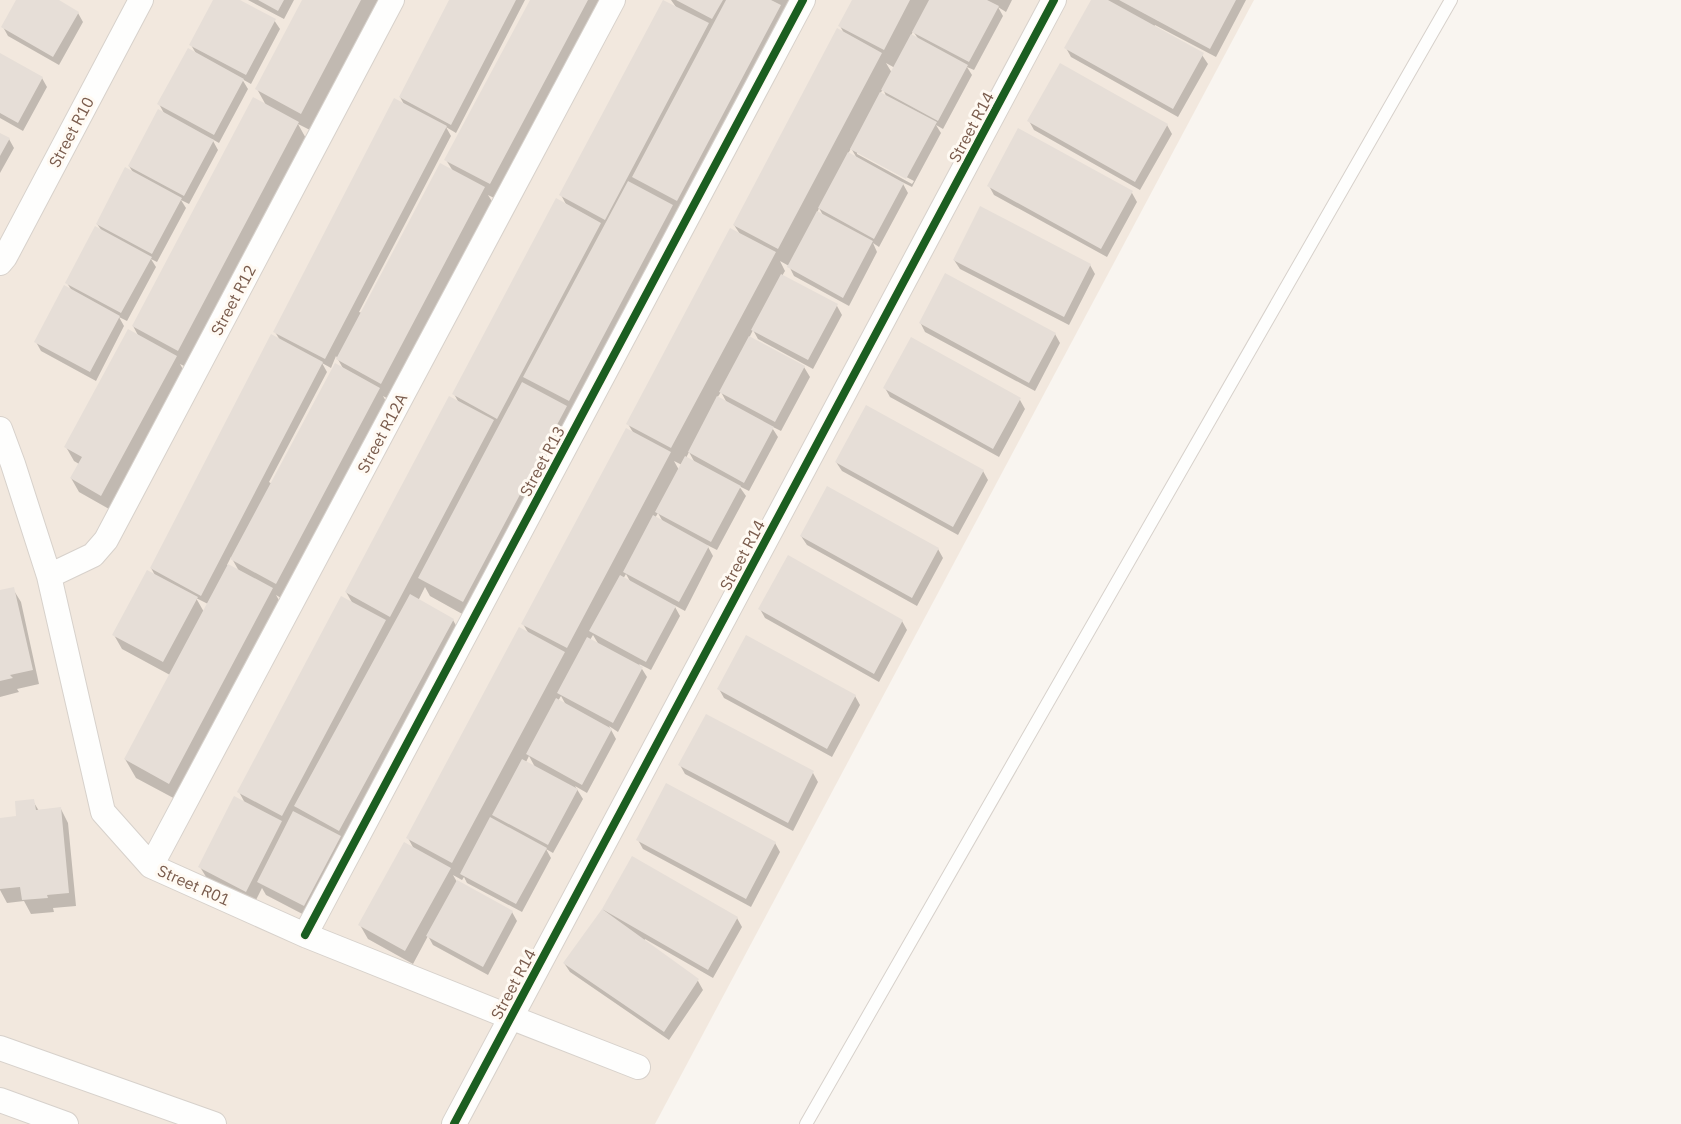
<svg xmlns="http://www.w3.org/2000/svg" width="1681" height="1124" viewBox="0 0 1681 1124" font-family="'IBM Plex Sans',sans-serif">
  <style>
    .residential { fill: #f2e8de }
    .shadow { fill: #0003; fill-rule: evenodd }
    .building { fill: #e6ded7 }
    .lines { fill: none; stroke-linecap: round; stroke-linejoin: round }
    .lane-casing { stroke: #d7d1cb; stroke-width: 14 }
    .street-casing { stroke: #d7d1cb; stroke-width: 26 }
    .lane { stroke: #fefefd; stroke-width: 12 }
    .street { stroke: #fefefd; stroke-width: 24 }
    .cycleway-casing { stroke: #fffaf3; stroke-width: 11 }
    .cycleway { stroke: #1b5e20; stroke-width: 8 }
    .labels { text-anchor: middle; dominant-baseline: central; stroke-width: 6; stroke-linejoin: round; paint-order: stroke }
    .street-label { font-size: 16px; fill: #7a5c4d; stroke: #fffaf3 }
  </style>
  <rect width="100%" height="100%" fill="#f9f5f0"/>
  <!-- residential -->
  <path class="residential" d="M0,0H1254L655,1124H0Z"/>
  <!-- shadow -->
  <path class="shadow" d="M18,0H56L78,13L83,22L59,65L8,36L3,27Z
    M215,0H237L274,20L280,29L251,84L242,79L248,89L219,143L212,139L218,150L189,204L181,200L186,208L157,262L151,259L156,267L127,321L119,317L124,326L96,381L41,351L36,342L72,291L67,283L102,231L97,224L134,174L129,166L165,115L159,104L197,55L191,45Z
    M248,0H294L284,19Z
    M304,0H381L312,131L298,124L308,142L188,368L180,364L184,371L109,509L79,492L71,478L79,464L74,461L66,447L139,337L133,326L267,107L257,89Z
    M451,0H525L456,133L446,127L451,136L359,312L362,313L453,171L446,160L531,0H599L603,7L500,201L488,195L495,206L392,401L383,396L389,407L286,601L276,595L283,607L179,801L136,778L125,759L170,675L122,649L114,635L156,577L151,568L280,340L275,332L405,106L400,97ZM336,356L344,370L272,484L269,482L327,372L322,363L331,368ZM231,557L239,571L227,565ZM196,598L208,604L204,612Z
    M671,0H805L688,219L675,212L683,225L473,620L430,596L425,587L418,601L453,620L463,638L312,919L266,895L262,888L254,904L208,880L200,867L245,803L239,792L353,604L346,592L459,403L454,394L567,206L561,195L676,7Z
    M854,0H1012L1006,12L998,7L1003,16L974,70L967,67L972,75L943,129L936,125L941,133L912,187L902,182L908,193L879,247L873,243L877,252L849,306L794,276L789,266L780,261L785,271L782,276L837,306L842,315L813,369L758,339L753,330L749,338L804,367L810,377L781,431L771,426L778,437L749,491L739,486L746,496L717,550L707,545L713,556L685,611L674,605L680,616L651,670L639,664L647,677L618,732L609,726L616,739L587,793L575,786L583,799L553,853L546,849L551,858L522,912L467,883L464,877L462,880L453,875L457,882L512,912L517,921L488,975L433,945L428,936L413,964L368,939L360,925L414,849L408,838L529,634L523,624L634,434L628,424L740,234L734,225L845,35L840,26ZM913,31L919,40L911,36ZM886,63L895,68L892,73ZM883,89L887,98L880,94ZM851,148L858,160L848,154ZM857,151L914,181L912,184L857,154ZM819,208L824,217L817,213ZM721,392L727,403L717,398ZM689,452L695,463L686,458ZM674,461L682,465L679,470ZM658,513L663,522L655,518ZM626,574L631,583L623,579ZM593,635L599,645L590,640ZM561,696L566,705L558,701ZM529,756L535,767L526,762Z
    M1092,0H1246L1216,57L1155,25L1154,27L1202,55L1208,64L1178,117L1071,57L1066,48Z
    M0,54L42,78L47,87L23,131L0,118Z
    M1029,121L1167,125L1172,134L1140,190L1034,130Z
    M0,134L9,139L14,148L0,173Z
    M989,186L1132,193L1137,202L1107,257L994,195Z
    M954,260L1090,265L1095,274L1069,325L960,269Z
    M920,322L1055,334L1060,343L1035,391L925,332Z
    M885,388L1020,400L1025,409L999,457L890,397Z
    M836,462L983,471L988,480L958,535L842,471Z
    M801,536L938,549L943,558L917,606L807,545Z
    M13,589L21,602L39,684L17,689L19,692L0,697V592Z
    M760,609L902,621L907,630L879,682L765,618Z
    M719,689L855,696L860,705L832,757L724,698Z
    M680,765L813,773L818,782L793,831L685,774Z
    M33,801L39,811L61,809L68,823L76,906L53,908L54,912L31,914L24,901L7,903L0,890V819L18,817Z
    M638,840L775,843L780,852L751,907L643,849Z
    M632,858L737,918L742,927L713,978L645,939L644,941L698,981L703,990L669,1040L570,972L564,963L603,910Z"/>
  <!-- building -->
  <path class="building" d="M16,0H59L79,12L53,57L1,27Z
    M213,0H240L276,19L246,75L189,45Z
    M258,0H284L278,11Z
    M302,0H361L301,114L255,89Z
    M449,0H516L451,125L399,97Z
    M530,0H588L490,184L444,160Z
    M663,0L709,23L605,220L559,195Z
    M676,0H723L712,19Z
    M726,0H771L781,5L677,201L632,177Z
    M852,0H910L884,50L838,26Z
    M929,0H987L999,6L969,62L912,32Z
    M1091,0H1108L1204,53L1173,109L1064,48Z
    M1119,0H1236L1210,49Z
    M837,28L882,53L778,249L733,225Z
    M911,34L968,65L938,121L881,90Z
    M188,48L244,79L214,135L157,104Z
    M0,53L43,77L18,123L0,113Z
    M1060,63L1168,124L1135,182L1027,121Z
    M880,92L937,122L906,179L850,149Z
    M253,97L299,122L178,351L132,326Z
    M394,98L447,126L325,359L273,332Z
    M158,109L214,140L184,196L128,166Z
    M1018,128L1133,191L1101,249L987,186Z
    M0,133L10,138L0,156Z
    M848,152L904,183L874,239L818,208Z
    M440,163L485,187L381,384L336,359Z
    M125,167L182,198L152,254L96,224Z
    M628,181L673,205L569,401L523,377Z
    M556,198L601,223L497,419L452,394Z
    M980,206L1091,264L1064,317L953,260Z
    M817,211L873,241L843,298L787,267Z
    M95,226L152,257L121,313L65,283Z
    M730,228L776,252L671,448L626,424Z
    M945,273L1056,333L1029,383L919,323Z
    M781,274L838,304L808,360L751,330Z
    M64,285L120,316L90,372L34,342Z
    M128,329L177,356L101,496L70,478L82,457L64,447Z
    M271,334L323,362L201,596L150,568Z
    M749,336L805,366L775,422L719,392Z
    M911,337L1021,398L993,449L883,388Z
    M335,363L380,388L276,584L230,559Z
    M522,382L567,406L463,602L418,578Z
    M449,396L494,420L390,617L345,592Z
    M717,396L774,427L744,483L688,452Z
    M866,405L984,470L953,527L835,462Z
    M626,428L671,452L567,648L521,624Z
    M685,456L741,486L711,542L655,512Z
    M827,486L939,548L912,598L800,536Z
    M653,515L709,546L679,602L623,572Z
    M788,555L903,620L874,674L758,609Z
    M228,564L273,588L169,784L124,759Z
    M147,570L198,597L163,662L112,635Z
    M620,575L676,606L646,662L589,631Z
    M14,587L33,670L10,675L13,678L0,681V590Z
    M410,594L454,619L339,831L294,806Z
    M341,596L386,620L282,816L237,792Z
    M519,627L565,652L452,863L406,838Z
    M746,635L856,695L827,749L717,689Z
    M587,637L643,667L613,723L557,693Z
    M556,698L612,729L582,785L526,754Z
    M706,714L814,771L788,823L678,765Z
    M522,759L578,789L548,845L492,815Z
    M666,783L776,842L746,899L636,840Z
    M234,796L282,821L246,892L198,867Z
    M34,799L36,810L61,807L69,893L47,895L48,898L22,900L20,887L0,889V818L16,816L15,801Z
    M293,811L341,836L304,906L257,882Z
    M490,817L547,848L516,904L460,874Z
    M404,842L451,868L405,951L358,925Z
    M632,856L738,917L708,970L602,909Z
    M457,880L513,911L483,967L426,936Z
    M602,909L699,979L664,1032L563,963Z"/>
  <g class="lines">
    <defs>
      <path id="lane" d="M806,1124L1451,0"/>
      <path id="street" d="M0,263L5,257L141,0
        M0,429L13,464L49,576L103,812L151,866L305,935L510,1017L638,1067
        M49,576L93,555L106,540L392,0
        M151,866L613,0
        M305,935L803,0
        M0,1048L214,1124
        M0,1100L66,1124
        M454,1124L1054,0"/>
    </defs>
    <!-- lane casing -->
    <use href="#lane" class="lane-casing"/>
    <!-- street casing -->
    <use href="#street" class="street-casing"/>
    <!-- lane -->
    <use href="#lane" class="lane"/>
    <!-- street -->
    <use href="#street" class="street"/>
    <defs>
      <path id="cycleway" d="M305,935L803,0
        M454,1124L1054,0"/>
    </defs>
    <!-- cycleway casing -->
    <use href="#cycleway" class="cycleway-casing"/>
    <!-- cycleway -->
    <use href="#cycleway" class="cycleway"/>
  </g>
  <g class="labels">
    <!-- street labels -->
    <g class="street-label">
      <text transform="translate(971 127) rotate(-62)">Street R14</text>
      <text transform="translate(71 132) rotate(-62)">Street R10</text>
      <text transform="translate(233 300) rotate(-62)">Street R12</text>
      <text transform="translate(382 433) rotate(-62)">Street R12A</text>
      <text transform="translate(542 461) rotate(-62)">Street R13</text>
      <text transform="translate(742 555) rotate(-62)">Street R14</text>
      <text transform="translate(194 885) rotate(24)">Street R01</text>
      <text transform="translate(513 984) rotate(-62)">Street R14</text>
    </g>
  </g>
</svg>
